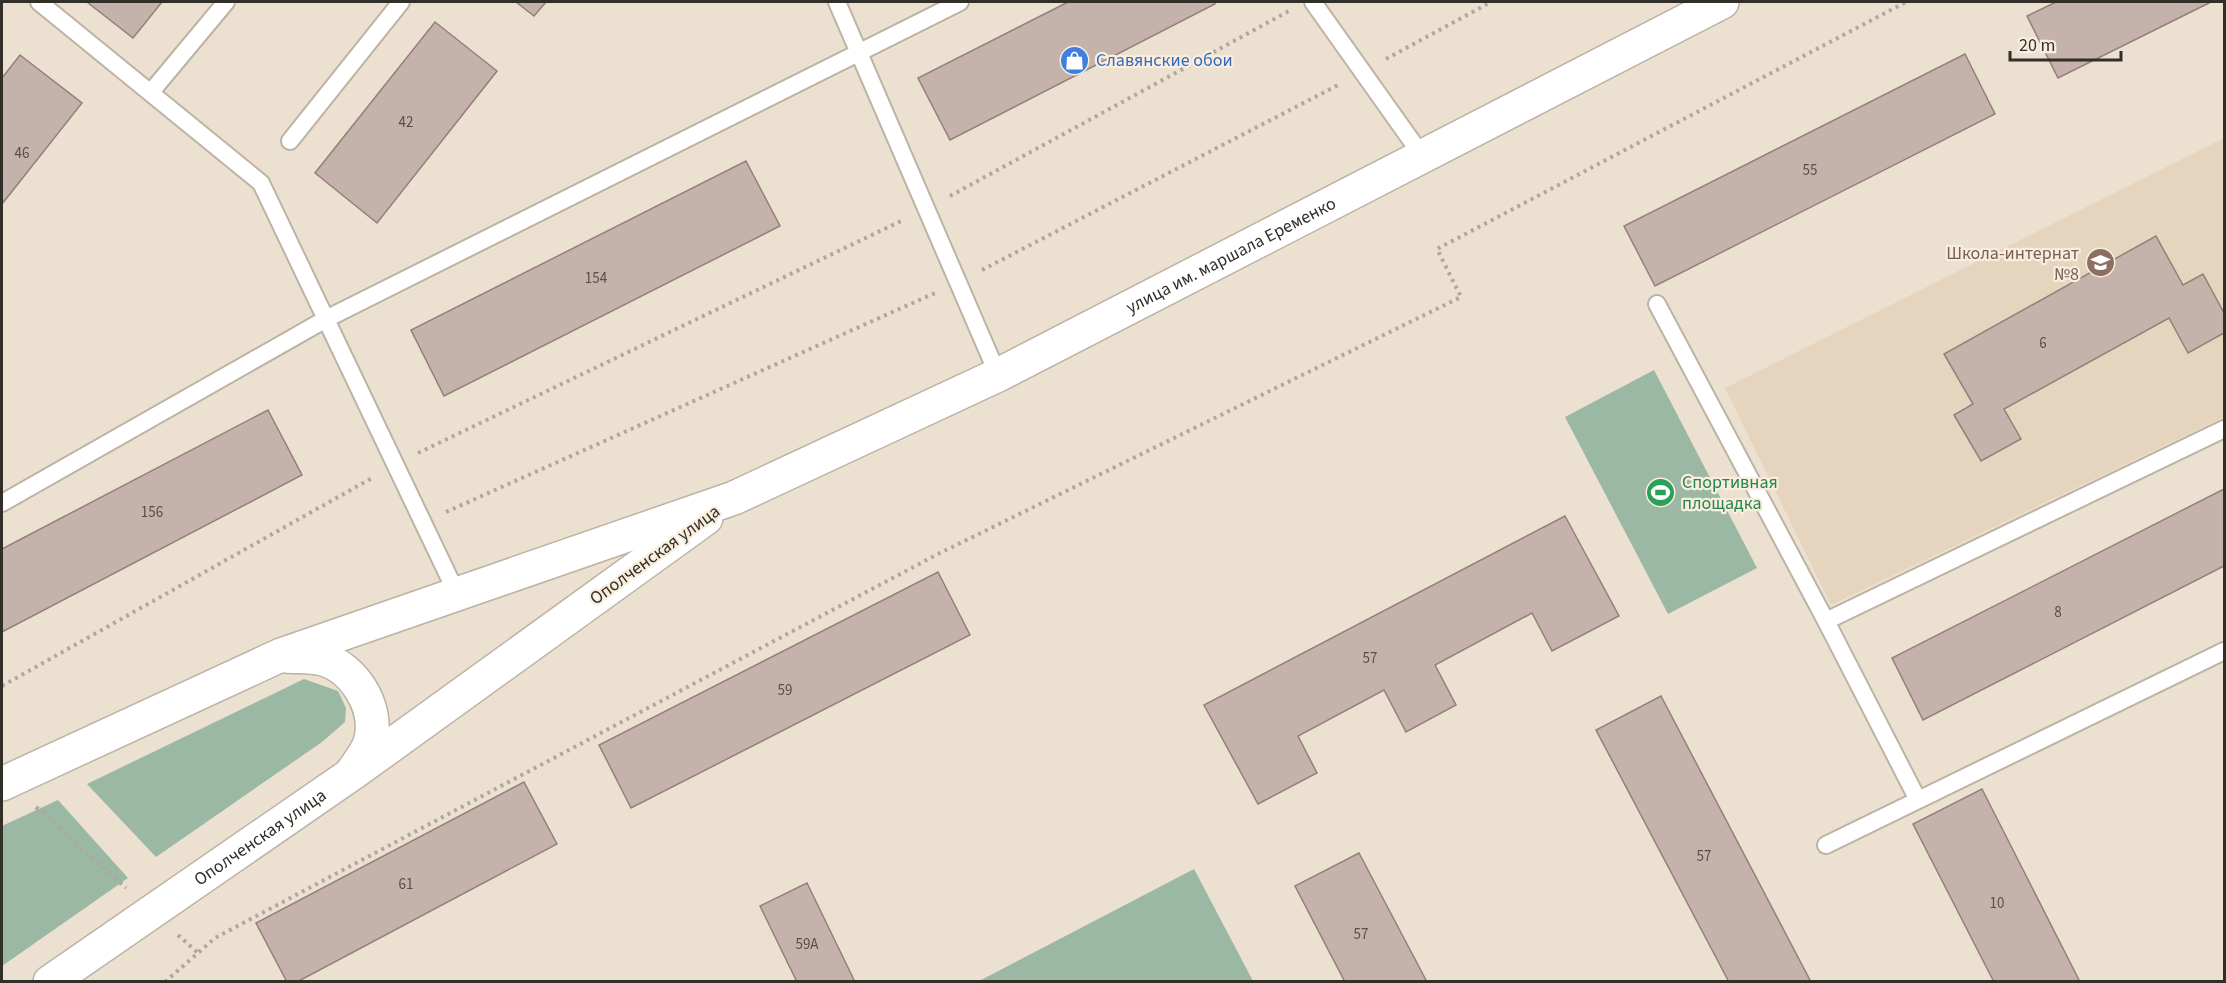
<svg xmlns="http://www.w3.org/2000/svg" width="2226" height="983" viewBox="0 0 2226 983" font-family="'Source Sans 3',sans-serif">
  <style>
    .built { fill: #e5d5bf }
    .green { fill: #9ab8a4 }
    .building { fill: #c5b2ab; stroke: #92807a; stroke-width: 1.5 }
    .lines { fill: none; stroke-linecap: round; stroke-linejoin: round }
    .lane-casing { stroke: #bdb3a4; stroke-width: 20 }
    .highway-casing { stroke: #bdb3a4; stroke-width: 36 }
    .path { stroke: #b1a79b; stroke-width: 4; stroke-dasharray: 3 4.5; stroke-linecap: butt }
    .lane { stroke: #fff; stroke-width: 16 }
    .highway { stroke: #fff; stroke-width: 33 }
    .labels { text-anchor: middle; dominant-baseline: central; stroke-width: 4.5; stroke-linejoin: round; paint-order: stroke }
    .number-label { font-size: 15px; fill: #574f49 }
    .shop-label { font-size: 18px; fill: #366cbe; stroke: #f9eede; text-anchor: start }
    .education-label { font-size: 18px; fill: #785e54; stroke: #f9eede; text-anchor: end }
    .street-label { font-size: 18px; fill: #322e28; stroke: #f9eede }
    .leisure-label { font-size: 18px; fill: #27864d; stroke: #f9eede; text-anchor: start }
  </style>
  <rect width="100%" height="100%" fill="#ece0d1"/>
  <!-- built -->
  <path class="built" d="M2224,138V417L1831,605L1725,388Z"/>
  <!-- green -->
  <path class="green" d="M1654,370L1757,568L1668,614L1565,417Z
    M304,679L338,691L346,708L345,722L322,742L156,857L87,784Z
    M58,800L128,878L2,966V826Z
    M1194,869L1253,981H982L981,980Z"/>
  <!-- building -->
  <path class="building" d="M87,2H162L133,38Z
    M516,2H546L534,16Z
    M1068,2H1214L1215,4L950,140L918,78Z
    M2056,2H2211L2058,78L2027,16Z
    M435,22L497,71L377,223L315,173Z
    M1965,54L1995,114L1655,286L1624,226Z
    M20,55L82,103L2,204V78Z
    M746,161L780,226L444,396L411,330Z
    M2156,236L2183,285L2203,274L2224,313V333L2188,353L2169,318L2004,409L2021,439L1981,461L1954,415L1973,404L1944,354Z
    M268,410L302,475L2,632V549Z
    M2224,489V566L1923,720L1892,658Z
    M1565,516L1619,616L1552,651L1532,613L1435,665L1456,705L1406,732L1384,690L1298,736L1317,773L1258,804L1204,705Z
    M938,572L970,635L631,808L599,745Z
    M1661,696L1811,982H1729L1596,730Z
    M524,782L557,844L297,982H287L256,923Z
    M1982,789L2080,982H1994L1913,824Z
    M1359,853L1427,982H1345L1295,886Z
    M807,883L855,982H797L760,906Z"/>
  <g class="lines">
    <defs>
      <path id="lane" d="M39,2L261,183L457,594
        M837,2L998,375
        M1313,2L1423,157
        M151,92L226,2
        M290,141L401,2
        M1657,304L1826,621
        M2,503L326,319L960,2
        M1918,800L1826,621L2224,429
        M1826,845L2224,651"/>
      <g id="highway">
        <path d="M286,656C297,657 312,656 323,659C354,668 378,706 371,739C369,750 359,762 353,771"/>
        <path id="s1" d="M2,784L281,655L734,498L998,375L1722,2"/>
        <path id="s2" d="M50,982L353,773L706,518"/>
      </g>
    </defs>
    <!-- lane casing -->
    <use href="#lane" class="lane-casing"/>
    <!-- highway casing -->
    <use href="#highway" class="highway-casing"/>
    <!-- path -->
    <path class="path" d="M1386,59L1491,2
      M950,196L1289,11
      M982,270L1340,84
      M418,453L901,221
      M446,512L935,293
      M2,686L372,478
      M36,807L126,888
      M178,935L198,953
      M165,982L215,938L936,555L1461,297L1437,249L1906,2"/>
    <!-- lane -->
    <use href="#lane" class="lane"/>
    <!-- highway -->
    <use href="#highway" class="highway"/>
  </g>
  <!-- icons -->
  <defs>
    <symbol id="shop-disc" viewBox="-11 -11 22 22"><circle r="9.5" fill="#3f7fe0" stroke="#f9eede"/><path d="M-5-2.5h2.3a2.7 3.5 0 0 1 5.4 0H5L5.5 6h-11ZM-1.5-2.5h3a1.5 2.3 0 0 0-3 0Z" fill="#fff"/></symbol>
    <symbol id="school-disc" viewBox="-11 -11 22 22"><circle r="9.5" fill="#8d6e63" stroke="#f9eede"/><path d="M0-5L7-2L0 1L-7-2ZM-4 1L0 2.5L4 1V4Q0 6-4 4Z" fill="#fff"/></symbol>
    <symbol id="stadium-disc" viewBox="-11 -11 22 22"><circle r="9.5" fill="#2e9e5b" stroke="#f9eede"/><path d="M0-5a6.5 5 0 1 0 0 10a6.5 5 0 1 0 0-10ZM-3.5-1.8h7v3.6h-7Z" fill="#fff"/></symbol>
  </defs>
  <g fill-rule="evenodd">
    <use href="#shop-disc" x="1058" y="44" width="33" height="33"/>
    <use href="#school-disc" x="2084" y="246" width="33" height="33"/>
    <use href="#stadium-disc" x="1644" y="476" width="33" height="33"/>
  </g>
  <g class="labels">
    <!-- number labels -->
    <g class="number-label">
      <text x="406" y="122">42</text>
      <text x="22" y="153">46</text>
      <text x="1810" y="170">55</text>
      <text x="596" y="278">154</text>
      <text x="2043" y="343">6</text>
      <text x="152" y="512">156</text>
      <text x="2058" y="612">8</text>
      <text x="1370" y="658">57</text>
      <text x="785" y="690">59</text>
      <text x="1704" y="856">57</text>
      <text x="406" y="884">61</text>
      <text x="1997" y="903">10</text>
      <text x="1361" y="934">57</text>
      <text x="807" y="944">59А</text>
    </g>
    <!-- shop labels -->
    <g class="shop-label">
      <text x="1096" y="60">Славянские обои</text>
    </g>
    <!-- education labels -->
    <g class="education-label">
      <text x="2079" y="253">Школа-интернат<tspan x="2079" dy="21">№8</tspan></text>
    </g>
    <!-- street labels -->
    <g class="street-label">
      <text stroke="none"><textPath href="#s1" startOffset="1340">улица им. маршала Еременко</textPath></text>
      <text transform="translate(655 555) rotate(-36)">Ополченская улица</text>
      <text stroke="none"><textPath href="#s2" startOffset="255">Ополченская улица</textPath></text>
    </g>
    <!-- leisure labels -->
    <g class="leisure-label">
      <text x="1682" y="482">Спортивная<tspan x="1682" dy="21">площадка</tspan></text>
    </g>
  </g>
  <!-- border -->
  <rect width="2226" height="983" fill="none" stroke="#322e28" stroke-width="6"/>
  <!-- scale -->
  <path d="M2010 51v9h111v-9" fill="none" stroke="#322e28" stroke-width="3"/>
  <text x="2019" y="51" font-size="18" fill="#322e28" stroke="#f9eede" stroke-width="4.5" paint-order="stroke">20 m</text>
</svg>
